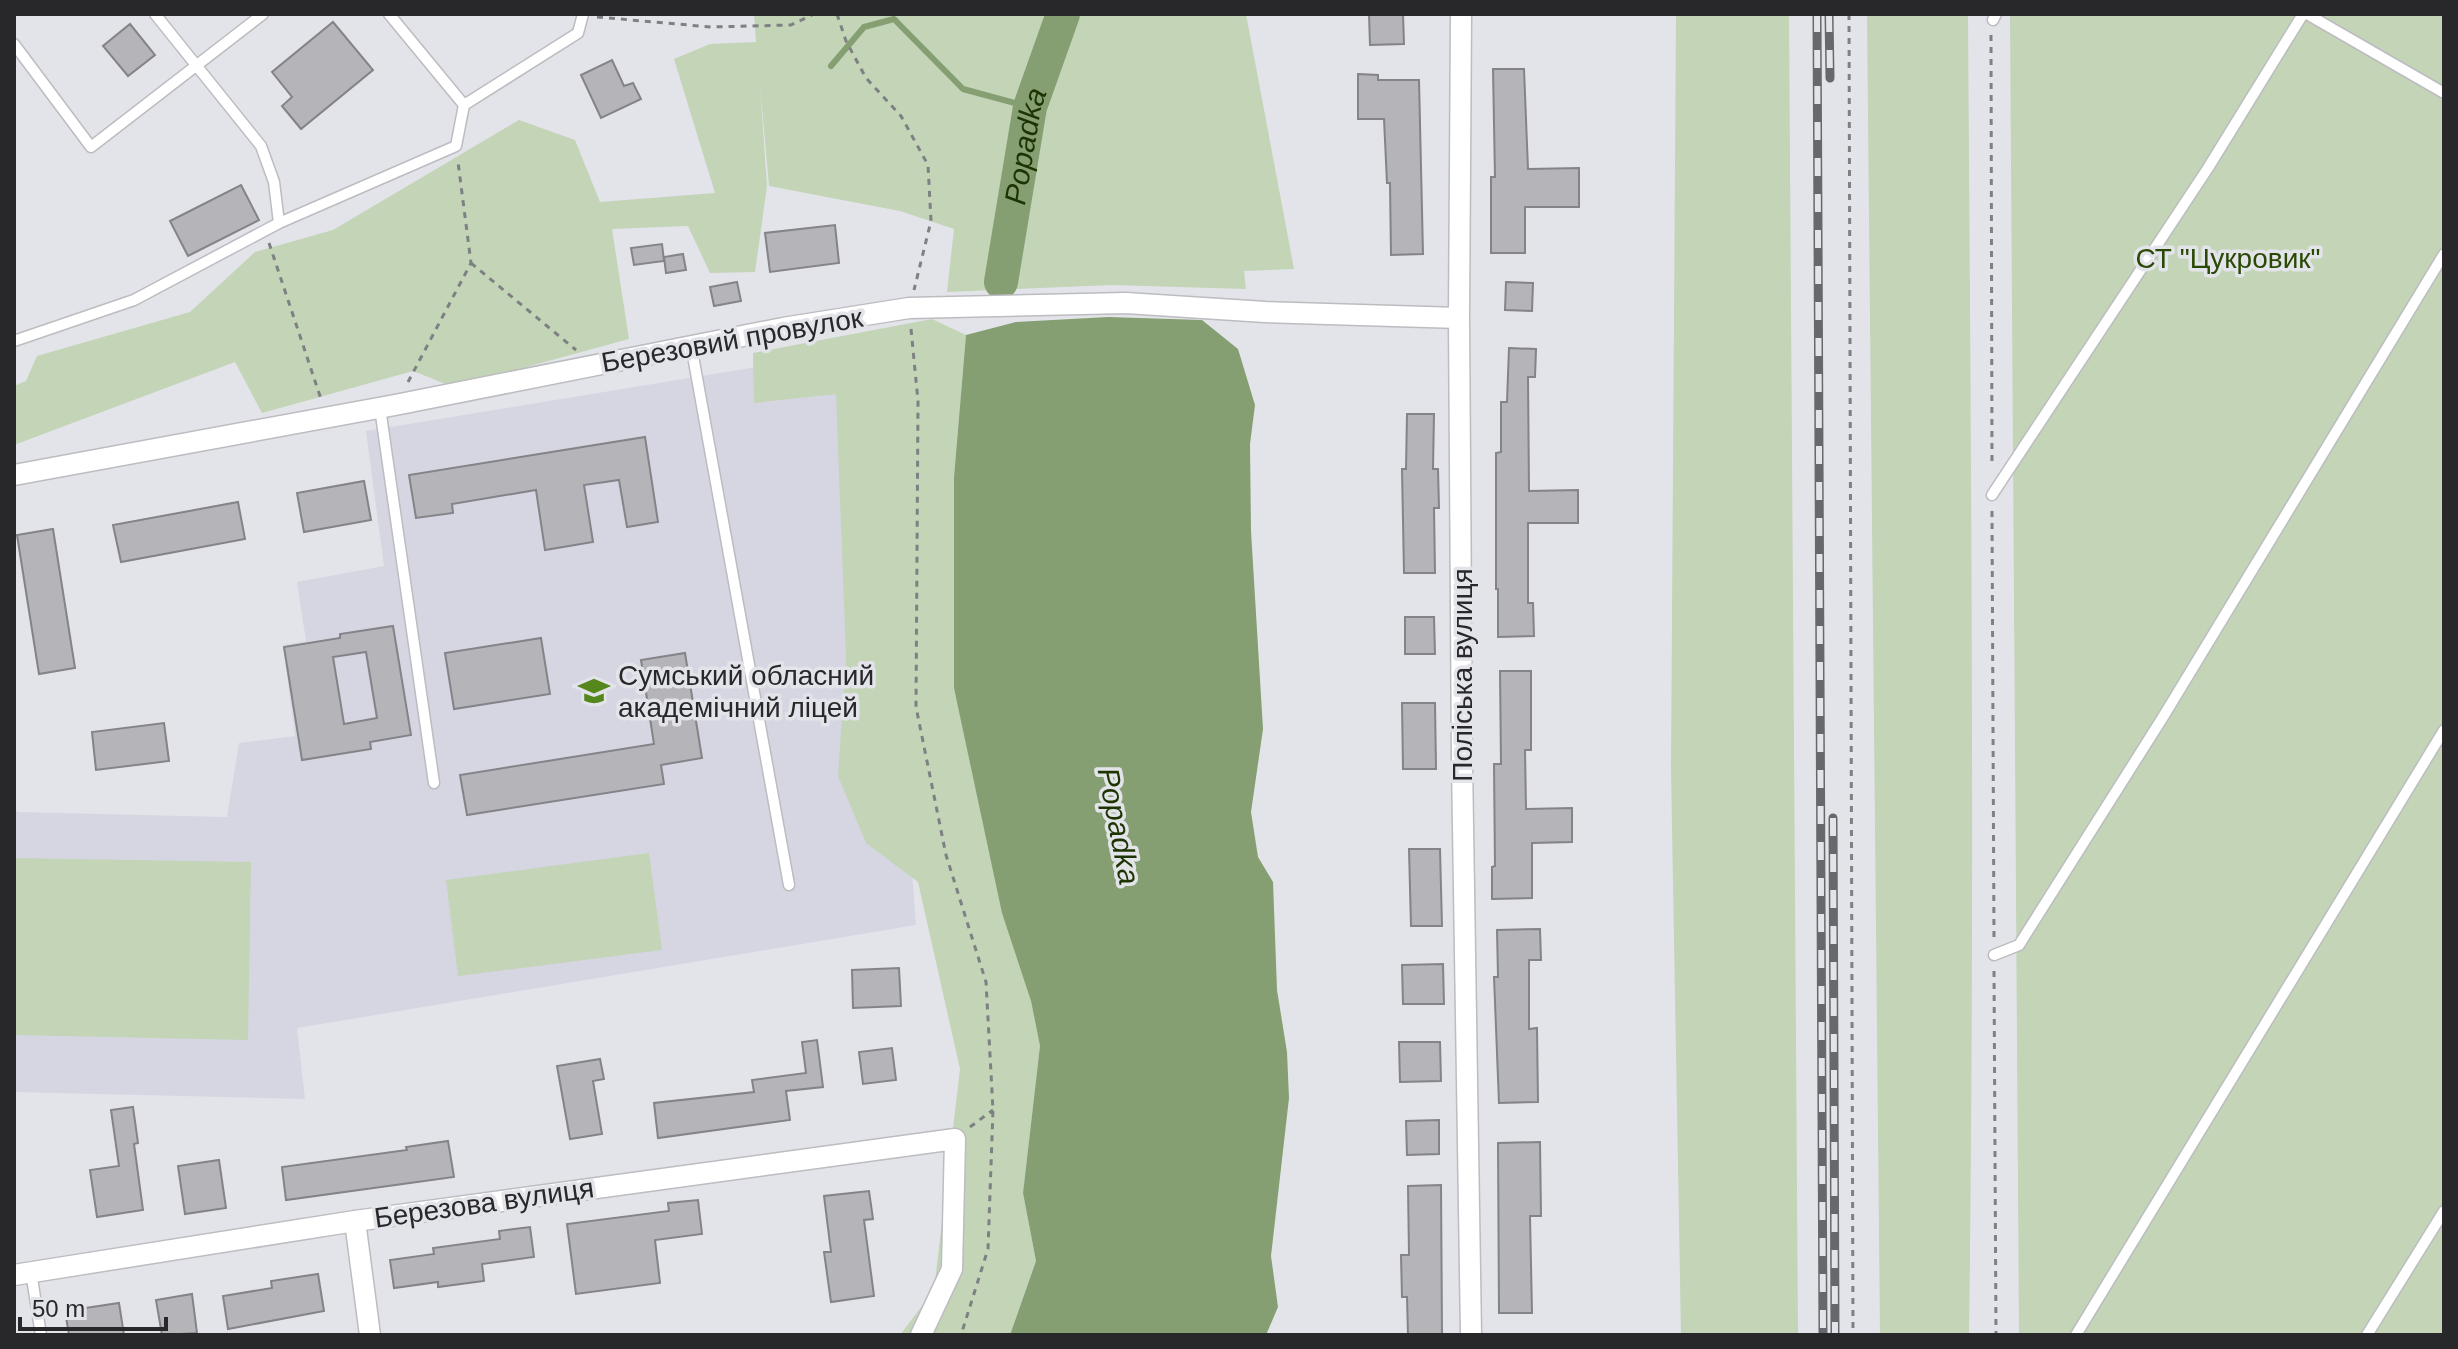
<svg xmlns="http://www.w3.org/2000/svg" width="2458" height="1349" viewBox="0 0 2458 1349" font-family="Arial,sans-serif">
  <style>
    .built { fill: #d5d6e2 }
    .green { fill: #c3d4b7 }
    .water { fill: #859e72 }
    .lines { fill: none; stroke-linecap: round; stroke-linejoin: round }
    .stream { stroke: #859e72; stroke-width: 6 }
    .river { stroke: #859e72; stroke-width: 34 }
    .building { fill: #b4b4b9; stroke: #838388; stroke-width: 2; fill-rule: evenodd }
    .lane-casing { stroke: #bcbcc1; stroke-width: 13 }
    .street-casing { stroke: #bcbcc1; stroke-width: 23 }
    .path { stroke: #7f8083; stroke-width: 3; stroke-dasharray: 6 6; stroke-linecap: butt }
    .lane { stroke: #fff; stroke-width: 10 }
    .street { stroke: #fff; stroke-width: 20 }
    .rail-casing { stroke: #67686b; stroke-width: 9 }
    .rail { stroke: #e3e4e9; stroke-width: 6; stroke-dasharray: 18; stroke-linecap: butt }
    .labels { text-anchor: middle; dominant-baseline: central; stroke-width: 7; stroke-linejoin: round; paint-order: stroke }
    .park-label { font-size: 28px; fill: #2a4904; stroke: #e3e4e9 }
    .street-label { font-size: 28px; fill: #28282a; stroke: #e3e4e9 }
    .poi-label { font-size: 28px; fill: #28282a; stroke: #e3e4e9; text-anchor: start }
    .water-label { font-size: 30px; font-style: italic; fill: #1d3402; stroke: #e3e4e9 }
  </style>
  <rect width="100%" height="100%" fill="#e3e4e9"/>
  <!-- built -->
  <path class="built" d="M873,348L916,925L297,1028L305,1099L14,1092V801L17,812L227,817L239,743L295,736L283,645L306,641L297,582L384,566L366,431Z"/>
  <!-- green -->
  <path class="green" d="M754,14H1246L1294,269L1244,271L1246,289L1112,285L947,292L954,229L900,211L769,186L760,85L767,186L755,272L710,273L688,226L612,229L629,339L453,387L413,371L262,413L235,362L14,445V386L26,381L37,356L190,312L255,252L333,230L519,120L575,140L600,202L715,193L674,59L710,44L756,42Z
    M1676,14H1789L1798,1335H1681L1671,770Z
    M1867,14H1968C1971,454 1975,895 1969,1335H1880Z
    M2010,14H2444V1335H2019Z
    M932,319L966,335L954,477V688L1031,1001L1040,1046L1023,1193L1036,1261L1010,1335H900L934,1290L960,1069L918,882L866,843L838,776L846,657L836,394L754,403L753,353Z
    M649,853L662,950L458,976L446,880Z
    M14,858L251,862L248,1040L14,1035Z"/>
  <!-- water -->
  <path class="water" d="M1108,317L1202,320L1238,349L1255,405L1250,444L1251,531L1263,729L1251,812L1258,857L1273,882L1277,990L1287,1052L1289,1098L1271,1256L1278,1307L1266,1335H1010L1036,1261L1023,1193L1040,1046L1031,1001L1002,913L954,688V477L966,335L1016,322Z"/>
  <g class="lines">
    <!-- stream -->
    <path class="stream" d="M831,66L864,27L894,19L963,89L1030,107"/>
    <!-- river -->
    <path class="river" id="s1" d="M1001,282L1030,107L1063,14"/>
  </g>
  <!-- building -->
  <path class="building" d="M1369,14H1403L1404,44L1370,45Z
    M333,22L373,70L301,129L282,106L292,97L272,72Z
    M130,24L155,55L128,76L103,46Z
    M612,60L624,86L633,83L641,99L601,118L581,75Z
    M1493,69H1524L1528,169L1579,168V207H1525V253H1491V177H1495Z
    M1358,74L1378,75V80H1419L1423,254L1391,255L1390,183H1387L1384,119H1358Z
    M241,185L259,220L188,256L170,221Z
    M835,225L839,263L770,272L765,233Z
    M662,244L664,261L634,265L631,248Z
    M683,254L686,270L666,273L664,257Z
    M737,282L741,301L714,306L710,287Z
    M1506,282L1533,283L1532,311L1505,310Z
    M1509,348L1536,349L1535,377H1528L1529,491L1578,490V523H1528V603H1533L1534,636L1498,637V589H1496V453L1501,452V402H1507Z
    M1407,414H1434L1433,469H1438L1439,508H1434L1435,573H1404L1402,469H1406Z
    M645,437L658,522L627,527L619,480L584,485L593,542L545,550L536,490L452,504L453,513L416,518L409,475Z
    M364,481L371,520L304,532L297,493Z
    M238,502L245,539L121,562L113,525Z
    M53,529L75,668L39,674L17,535Z
    M1405,617H1434L1435,654H1405Z
    M393,626L411,735L370,742L371,749L302,760L284,647L340,638V634ZM366,652L377,718L344,724L333,657Z
    M541,638L550,694L454,709L445,653Z
    M685,653L702,758L661,765L664,784L467,815L460,775L654,744L641,660Z
    M1500,671H1531V750H1525L1526,809L1572,808V842L1532,843V898L1492,899V867L1495,866L1494,764H1501Z
    M1402,703H1435L1436,769H1403Z
    M164,723L169,761L96,770L92,732Z
    M1409,849H1440L1442,926H1411Z
    M1540,929L1541,960H1529V1029L1537,1028L1538,1102L1499,1103L1494,977H1498L1497,930Z
    M1443,964L1444,1004H1403L1402,965Z
    M899,968L901,1006L853,1008L852,970Z
    M817,1040L823,1087L786,1091L790,1120L658,1138L654,1103L754,1092L752,1080L806,1073L802,1042Z
    M1399,1042H1440L1441,1081L1400,1082Z
    M892,1048L896,1080L863,1084L859,1052Z
    M600,1059L604,1079L593,1081L602,1134L570,1139L557,1066Z
    M133,1107L138,1143L134,1144L143,1210L97,1217L90,1170L119,1166L111,1110Z
    M1439,1120V1154L1407,1155L1406,1121Z
    M448,1141L454,1177L286,1200L282,1167L407,1150L406,1147Z
    M1540,1142L1541,1216H1530L1532,1313H1499L1498,1143Z
    M219,1160L226,1208L185,1214L178,1166Z
    M1441,1185L1442,1335H1408L1407,1297H1402L1401,1255H1409L1408,1186Z
    M869,1191L873,1219L864,1220L874,1296L831,1302L824,1252H831L824,1196Z
    M698,1200L702,1234L655,1240L660,1283L576,1294L567,1224L669,1211L668,1203Z
    M530,1227L534,1257L482,1264L484,1281L438,1287V1282L394,1288L390,1260L434,1254L433,1248L500,1239L499,1231Z
    M318,1274L324,1311L228,1329L223,1296L272,1288L271,1281Z
    M192,1294L197,1333L162,1335L156,1300Z
    M119,1303L124,1335H69L65,1311Z"/>
  <g class="lines">
    <defs>
      <path id="lane" d="M155,14L261,146L274,182L279,223
        M2307,14L2444,93
        M1993,20L1996,14
        M14,44L91,147L263,14
        M464,105L578,33L583,14
        M14,341L134,300L279,223L456,146L464,105L389,14
        M691,345L789,885
        M380,408L434,783
        M1992,495L2208,168L2303,14
        M1994,955L2019,945L2163,717L2444,254
        M31,1272L41,1335
        M2076,1335L2444,730
        M2367,1335L2444,1211"/>
      <path id="street" d="M1461,14L1459,318L1462,762L1471,1335
        M14,475L395,405L783,328L909,308L1126,303L1265,312L1459,318
        M355,1221L370,1335
        M14,1275L355,1221L955,1139L952,1269L921,1335"/>
    </defs>
    <!-- lane casing -->
    <use href="#lane" class="lane-casing"/>
    <!-- street casing -->
    <use href="#street" class="street-casing"/>
    <!-- path -->
    <path class="path" d="M837,14L846,41L866,78L901,116L928,165L931,221L914,290
      M1849,14L1853,1335
      M597,17L711,27L791,25L814,14
      M1991,35L1992,467
      M269,243L321,399
      M471,263L576,350
      M911,329L918,401L916,707L946,855L986,982L993,1110L988,1249L961,1335
      M408,382L471,263L458,162
      M1992,511L1994,939
      M1994,971L1996,1335
      M970,1127L993,1110"/>
    <!-- lane -->
    <use href="#lane" class="lane"/>
    <!-- street -->
    <use href="#street" class="street"/>
    <defs>
      <path id="rail" d="M1817,14L1823,1335
        M1829,14L1830,78
        M1833,818L1835,1335"/>
    </defs>
    <!-- rail casing -->
    <use href="#rail" class="rail-casing"/>
    <!-- rail -->
    <use href="#rail" class="rail"/>
  </g>
  <!-- icons -->
  <defs>
    <symbol id="school-bare" viewBox="-9 -9 18 18"><path d="M0-5L7-2L0 1L-7-2ZM-4 1L0 2.5L4 1V4Q0 6-4 4Z" fill="#55871c" stroke="#e3e4e9" stroke-width="2.5" paint-order="stroke"/></symbol>
  </defs>
  <g fill-rule="evenodd">
    <use href="#school-bare" x="572" y="669" width="44" height="44"/>
  </g>
  <g class="labels">
    <!-- park labels -->
    <g class="park-label">
      <text x="2228" y="258">СТ "Цукровик"</text>
    </g>
    <!-- street labels -->
    <g class="street-label">
      <text transform="translate(732 340) rotate(-10)">Березовий провулок</text>
      <text transform="translate(1462 675) rotate(-90)">Поліська вулиця</text>
      <text transform="translate(484 1203) rotate(-8)">Березова вулиця</text>
    </g>
    <!-- poi labels -->
    <g class="poi-label">
      <text x="618" y="675">Сумський обласний<tspan x="618" dy="32">академічний ліцей</tspan></text>
    </g>
    <!-- water labels -->
    <g class="water-label">
      <text stroke="none"><textPath href="#s1" startOffset="138">Popadka</textPath></text>
      <text transform="translate(1119 826) rotate(79)">Popadka</text>
    </g>
  </g>
  <!-- border -->
  <rect width="2458" height="1349" fill="none" stroke="#28282a" stroke-width="32"/>
  <!-- scale -->
  <path d="M20 1317v12h146v-12" fill="none" stroke="#28282a" stroke-width="4"/>
  <text x="32" y="1317" font-size="24" fill="#28282a" stroke="#e3e4e9" stroke-width="6" paint-order="stroke">50 m</text>
</svg>
